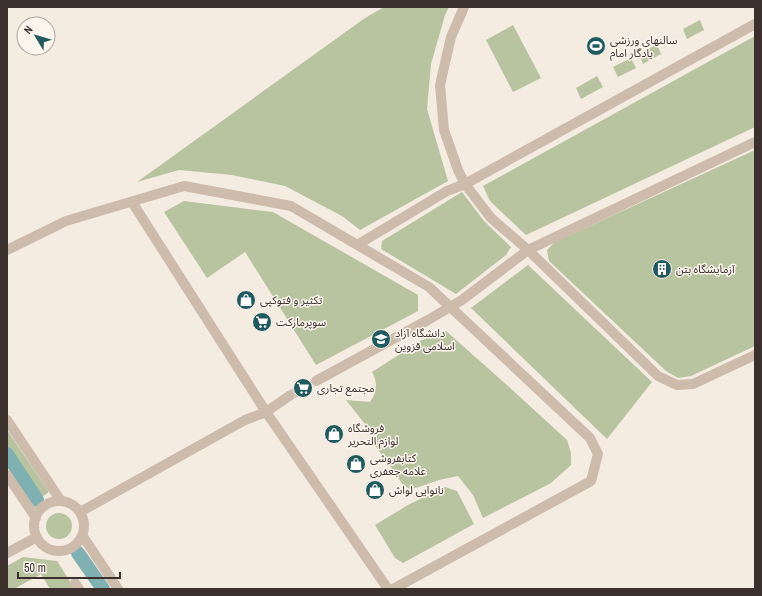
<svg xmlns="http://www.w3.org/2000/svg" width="762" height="596" viewBox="0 0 762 596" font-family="'Archivo Narrow','Noto Sans Arabic',sans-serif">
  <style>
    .green { fill: #b8c4a0 }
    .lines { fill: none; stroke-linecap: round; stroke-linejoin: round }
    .canal { stroke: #7fb0b2; stroke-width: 14 }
    .minor-tunnel { stroke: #cfc6bd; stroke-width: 10; stroke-dasharray: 10 5; stroke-linecap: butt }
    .minor { stroke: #cdbbac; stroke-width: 10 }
    .labels { text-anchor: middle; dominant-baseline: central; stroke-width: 3; stroke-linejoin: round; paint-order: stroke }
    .poi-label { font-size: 11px; fill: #3b302b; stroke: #fbf5ee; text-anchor: start }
  </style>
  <rect width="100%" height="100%" fill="#f4ebe1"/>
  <!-- green -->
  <path class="green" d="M384,7H449L445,15L431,64L427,109L448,181L360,230L342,216L285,186L232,175L179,170L137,182L365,18Z
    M700,20L704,30L687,39L683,29Z
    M513,25L541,78L513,92L486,40Z
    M755,36V127L526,235L490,201L483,186Z
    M657,44L661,54L643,64L639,54Z
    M631,58L636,68L618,77L613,67Z
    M597,76L603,87L581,99L576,88Z
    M755,150V346L691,376L678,378L666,371L549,261L547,250L555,242Z
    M462,192L484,221L511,247L506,255L456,294L381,249L382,241Z
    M184,201L273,212L418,295V311L316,365L245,252L207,278L164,212Z
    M528,265L652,382L607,439L471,308Z
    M446,331L508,386L567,440L571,453V465L551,483L483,518L473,495L458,476L439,480L419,487L410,489L403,485L390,466L376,447L372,433L346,400L370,402C377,392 378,383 372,372L422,340Z
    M7,430L49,492L42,497L7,445Z
    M445,487L457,491L474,524L403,563L395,558L375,525L408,505Z
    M46 526a13 13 0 1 1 26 0a13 13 0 1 1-26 0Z
    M23,557L57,561L75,589H50L41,574L14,589H7V566Z"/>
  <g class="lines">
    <!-- canal -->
    <path class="canal" d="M7,454L37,500
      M78,553L103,589"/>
    <!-- minor-tunnel -->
    <path class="minor-tunnel" d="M289,396L316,381"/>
    <!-- minor -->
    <path class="minor" d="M464,7L451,37L440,85L444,130L458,170L465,184L755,24
      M132,202L266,412L388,589
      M357,245L447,191L465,184L491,218L528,250L755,142
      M7,250L66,221L184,186L291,206L429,287L590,438L598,454L591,481L393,589
      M316,381L428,320L462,300L528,250L658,376L677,385L693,384L755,355
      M7,420L61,501
      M7,475L36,518
      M34 526a25 25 0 1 1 50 0a25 25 0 1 1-50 0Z
      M80,512L245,420L266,412L289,396
      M82,535L118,589
      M7,553L37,537
      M75,583L79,589"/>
  </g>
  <!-- icons -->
  <defs>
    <symbol id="stadium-disc" viewBox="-11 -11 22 22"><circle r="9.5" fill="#1f5a5e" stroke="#fbf5ee"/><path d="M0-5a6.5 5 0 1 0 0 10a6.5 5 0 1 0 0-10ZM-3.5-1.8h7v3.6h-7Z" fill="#fff"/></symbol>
    <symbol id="building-disc" viewBox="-11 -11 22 22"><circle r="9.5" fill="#1f5a5e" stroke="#fbf5ee"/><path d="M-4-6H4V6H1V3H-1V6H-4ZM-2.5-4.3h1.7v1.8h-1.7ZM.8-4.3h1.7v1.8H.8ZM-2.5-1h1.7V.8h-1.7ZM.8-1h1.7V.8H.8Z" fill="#fff"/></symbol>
    <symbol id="shop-disc" viewBox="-11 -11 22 22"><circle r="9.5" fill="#1f5a5e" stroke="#fbf5ee"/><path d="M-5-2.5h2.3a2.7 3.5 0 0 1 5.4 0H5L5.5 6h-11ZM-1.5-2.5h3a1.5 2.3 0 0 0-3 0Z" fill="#fff"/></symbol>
    <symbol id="supermarket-disc" viewBox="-11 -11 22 22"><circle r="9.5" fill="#1f5a5e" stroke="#fbf5ee"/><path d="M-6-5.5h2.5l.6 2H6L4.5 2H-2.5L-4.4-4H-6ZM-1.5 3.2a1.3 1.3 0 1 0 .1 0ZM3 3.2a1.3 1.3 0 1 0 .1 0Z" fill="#fff"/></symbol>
    <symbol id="university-disc" viewBox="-11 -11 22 22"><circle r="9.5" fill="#1f5a5e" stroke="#fbf5ee"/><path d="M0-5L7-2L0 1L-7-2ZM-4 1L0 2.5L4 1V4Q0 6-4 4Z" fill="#fff"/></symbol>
  </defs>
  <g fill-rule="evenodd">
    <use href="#stadium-disc" x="585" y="35" width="22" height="22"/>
    <use href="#building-disc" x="651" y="258" width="22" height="22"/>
    <use href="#shop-disc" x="235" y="289" width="22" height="22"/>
    <use href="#supermarket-disc" x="251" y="311" width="22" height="22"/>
    <use href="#university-disc" x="370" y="328" width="22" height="22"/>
    <use href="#supermarket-disc" x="292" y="377" width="22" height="22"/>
    <use href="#shop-disc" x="323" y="423" width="22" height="22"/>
    <use href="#shop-disc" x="345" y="453" width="22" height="22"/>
    <use href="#shop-disc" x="364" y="479" width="22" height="22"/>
  </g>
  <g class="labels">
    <!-- poi labels -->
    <g class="poi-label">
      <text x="610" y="40">سالنهای ورزشی<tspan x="610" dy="13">یادگار امام</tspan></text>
      <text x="676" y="269">آزمایشگاه بتن</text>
      <text x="260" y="300">تکثیر و فتوکپی</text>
      <text x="276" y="322">سوپرمارکت</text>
      <text x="395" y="333">دانشگاه آزاد<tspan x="395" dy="13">اسلامی قزوین</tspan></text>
      <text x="317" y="388">مجتمع تجاری</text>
      <text x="348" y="428">فروشگاه<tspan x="348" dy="13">لوازم التحریر</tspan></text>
      <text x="370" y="458">کتابفروشی<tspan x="370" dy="13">علامه جعفری</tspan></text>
      <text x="389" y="490">نانوایی لواش</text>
    </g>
  </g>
  <!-- border -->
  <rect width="762" height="596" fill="none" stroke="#3b302b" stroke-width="16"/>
  <!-- north arrow -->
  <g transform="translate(36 36) rotate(308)"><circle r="19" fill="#fbf5ee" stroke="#aea6a0"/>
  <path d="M0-3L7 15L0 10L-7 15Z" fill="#1f5a5e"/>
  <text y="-6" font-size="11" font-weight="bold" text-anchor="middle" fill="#3b302b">N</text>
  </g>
  <!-- scale -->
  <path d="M18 572v6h102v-6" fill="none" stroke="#3b302b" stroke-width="2"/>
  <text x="24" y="572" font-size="12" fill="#3b302b" stroke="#fbf5ee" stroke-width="3" paint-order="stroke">50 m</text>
</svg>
